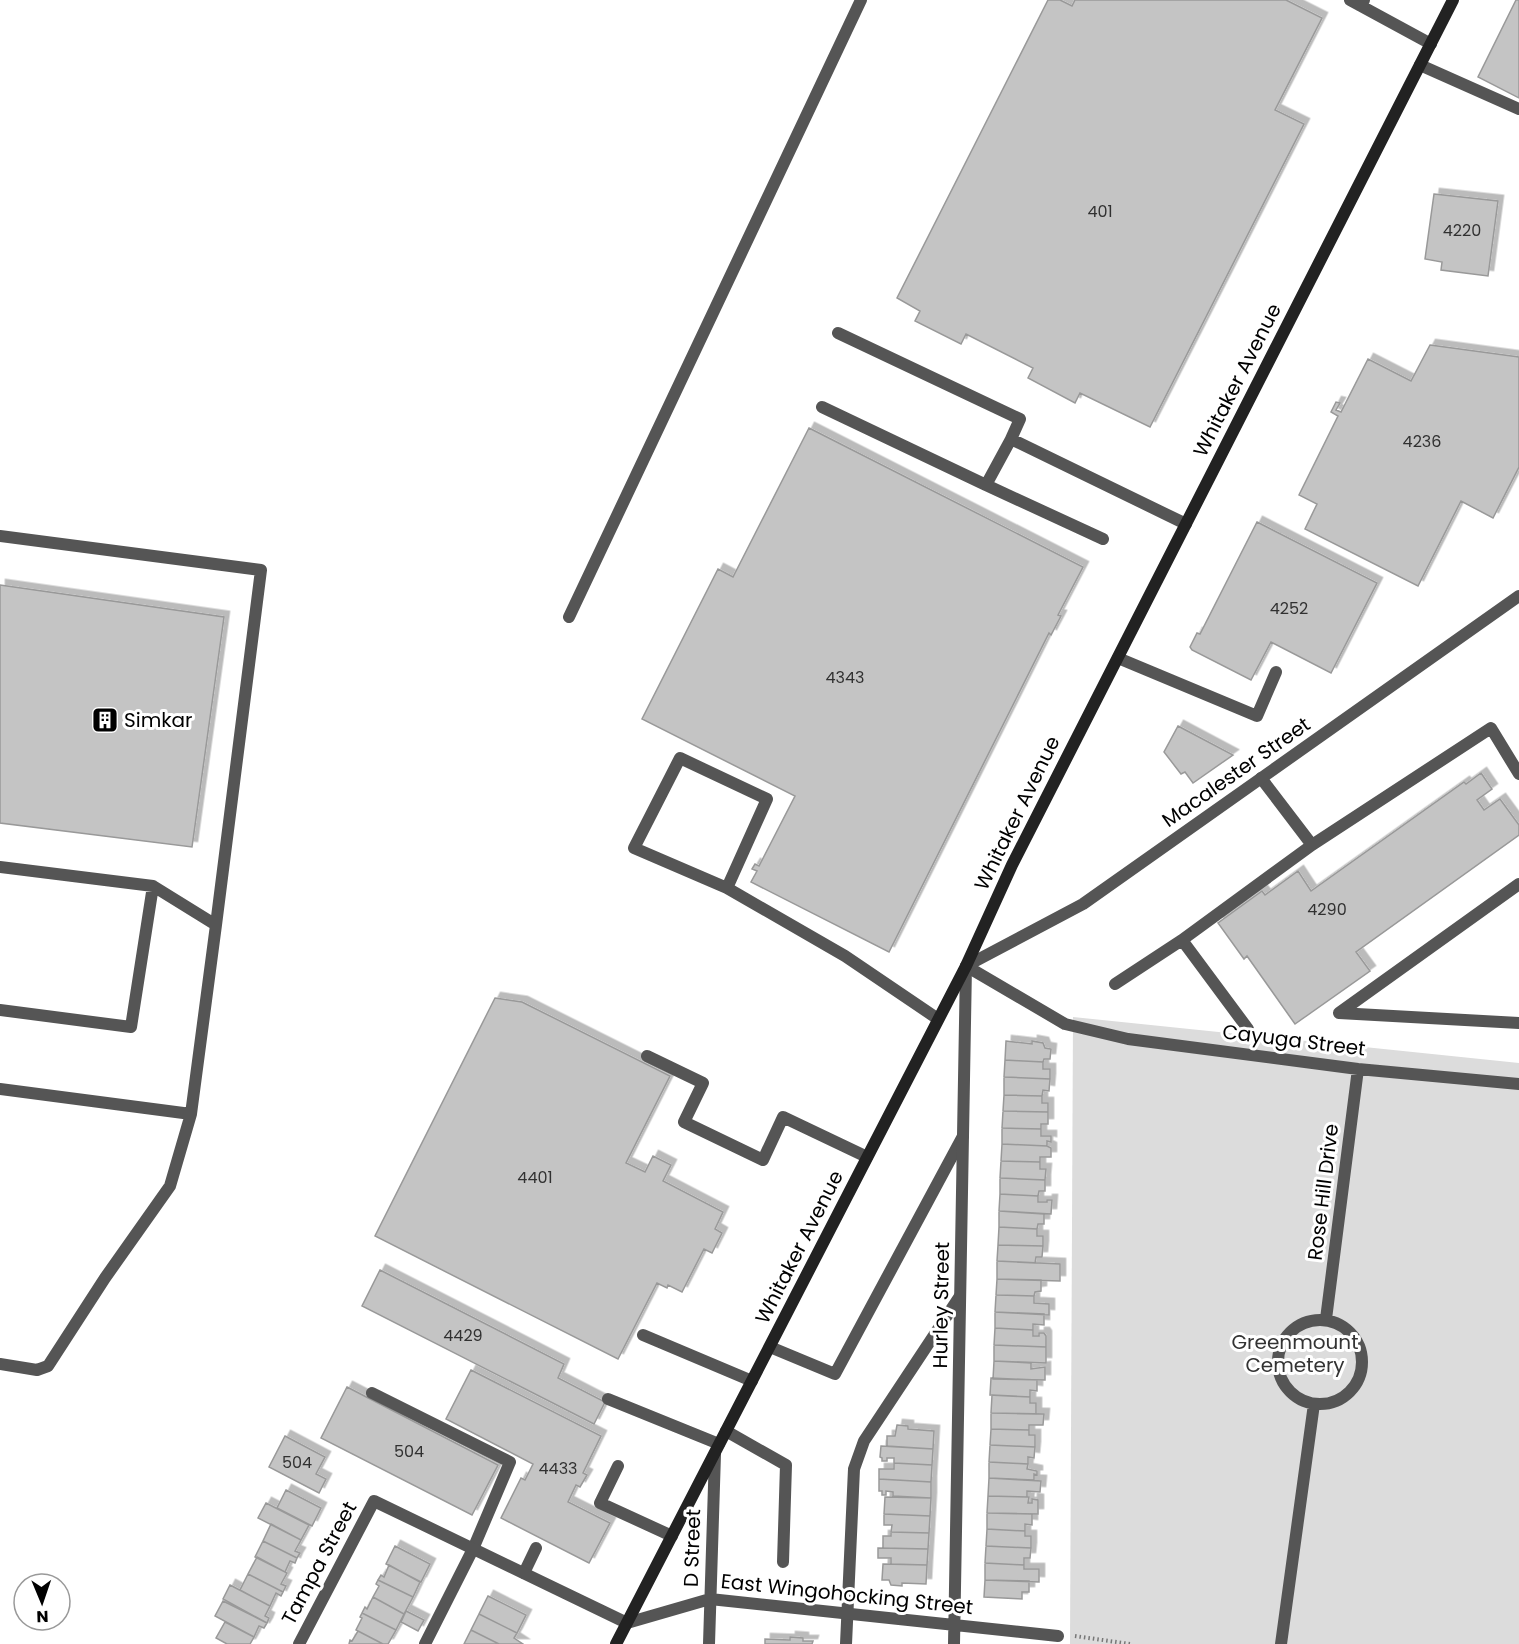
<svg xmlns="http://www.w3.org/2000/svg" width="1519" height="1644" viewBox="0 0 1519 1644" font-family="Poppins,sans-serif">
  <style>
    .green { fill: #dcdcdc }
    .building { fill: #c4c4c4; stroke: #999; stroke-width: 1.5; filter: url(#shadow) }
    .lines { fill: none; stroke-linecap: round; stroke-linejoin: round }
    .path { stroke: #777; stroke-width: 4; stroke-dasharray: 1.5 3; stroke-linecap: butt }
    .lane { stroke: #555; stroke-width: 12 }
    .street { stroke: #555; stroke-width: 12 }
    .secondary { stroke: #222; stroke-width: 12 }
    .labels { text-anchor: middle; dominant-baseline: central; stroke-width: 6; stroke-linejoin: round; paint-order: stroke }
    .number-label { font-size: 16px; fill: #313131 }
    .street-label { font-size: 20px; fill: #000; stroke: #fff }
    .poi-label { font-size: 20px; fill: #000; stroke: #fff; text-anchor: start }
    .park-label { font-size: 20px; fill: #333; stroke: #fff }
  </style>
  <defs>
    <filter id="shadow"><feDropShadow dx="5.5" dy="-5.5" stdDeviation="0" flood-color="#0004"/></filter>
  </defs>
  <rect width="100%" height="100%" fill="#fff"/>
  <!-- green -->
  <path class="green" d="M1073,1017L1519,1063V1644H1070Z"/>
  <!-- building -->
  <path class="building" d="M1048,0H1060L1072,6L1075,0H1286L1322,18L1275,110L1304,124L1150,427L1080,393L1075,403L1028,378L1033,368L966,334L961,344L915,321L920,311L897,298Z
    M1516,0H1519V98L1478,77Z
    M1434,194L1498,201L1488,276L1441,270L1442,262L1425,259Z
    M1430,345L1519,357V467L1493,518L1461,501L1418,586L1305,529L1317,504L1299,495L1338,416L1331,412L1336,402L1340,403L1336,410L1341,412L1368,359L1411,381Z
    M809,428L1083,567L1058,615L1061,616L1051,635L1049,633L889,952L751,882L757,871L752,869L755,864L759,866L795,796L642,719L718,569L733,577Z
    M1257,522L1377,583L1331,673L1271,642L1251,680L1192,650L1190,647L1197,633L1200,634Z
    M0,585L224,617L192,847L0,823Z
    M1178,726L1233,755L1193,783L1185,772L1181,774L1164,752Z
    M1481,773L1492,789L1477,800L1484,810L1500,799L1519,825V835L1356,952L1370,971L1295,1024L1247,956L1244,959L1218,923L1262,891L1265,895L1298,871L1311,891L1464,782L1466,784Z
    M495,998L522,1002L670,1076L626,1163L645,1172L653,1156L671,1165L663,1181L723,1212L715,1229L722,1233L712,1253L704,1249L682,1292L668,1285L667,1288L657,1283L618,1359L375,1236Z
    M1006,1041L1032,1044V1041L1043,1043L1045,1048L1051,1049L1050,1059H1044L1043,1062L1005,1060Z
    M1005,1060L1043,1062V1069H1050V1079L1004,1077Z
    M1004,1077L1050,1079L1049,1091L1043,1090L1042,1096L1004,1095Z
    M1004,1095L1042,1096V1103H1048V1112L1003,1111Z
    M1003,1111L1048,1112V1124H1041V1129L1002,1128Z
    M1002,1128L1041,1129V1136H1051V1142L1047,1141V1146L1002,1144Z
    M1002,1144L1047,1146L1051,1148V1157H1040V1162L1001,1161Z
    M1001,1161L1040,1162V1169H1046L1045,1180L1000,1178Z
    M1000,1178L1045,1180V1191H1039L1038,1196L1000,1194Z
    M1000,1194L1038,1196V1202H1047V1200H1052L1051,1214L999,1211Z
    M999,1211L1044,1214V1224H1038L1037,1229L999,1227Z
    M999,1227L1037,1229V1236H1043V1246L998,1245Z
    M998,1245L1043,1246L1042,1257H1036L1035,1263L997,1261Z
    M997,1261L1060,1264V1281L997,1279Z
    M380,1270L564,1364L558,1378L605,1402L594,1424L362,1306Z
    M997,1279L1041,1280V1291L1035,1292L1034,1296L996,1295Z
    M996,1295L1034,1296V1303L1049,1304V1315L995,1312Z
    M995,1312L1044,1314V1325L1033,1324V1330L995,1328Z
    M995,1328L1033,1330V1336H1039V1333H1044L1046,1336V1347L994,1345Z
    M994,1345L1046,1347V1363L994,1361Z
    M994,1361L1031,1363V1369L1045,1367V1380L993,1379Z
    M471,1370L601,1436L583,1473L587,1475L580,1487L576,1485L568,1502L610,1523L589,1563L501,1518L521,1478L525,1480L533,1464L446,1419Z
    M991,1378L1037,1380V1391L1030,1390V1397L990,1395Z
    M347,1387L498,1465L472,1515L321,1438Z
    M992,1395L1030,1397V1403H1036V1414L991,1413Z
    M991,1413L1044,1414L1043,1425H1029V1430L991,1429Z
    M897,1425L908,1426V1429L934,1431L933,1449L887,1446V1436H895Z
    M991,1429L1029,1430V1435H1035V1447L990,1445Z
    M285,1436L325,1457L316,1474L326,1479L319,1493L269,1467Z
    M990,1445L1035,1447L1034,1458L1028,1457V1464L989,1462Z
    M881,1446L933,1449L932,1465L894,1463V1458H887V1461H882V1458L880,1457Z
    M989,1462L1028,1464L1027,1469L1037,1471V1475L1034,1474V1480L989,1478Z
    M894,1463L932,1465L931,1482L879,1479V1469H894Z
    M989,1478L1041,1481L1040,1492L1027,1491V1497L988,1496Z
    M879,1479L931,1482V1498L893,1496V1492L886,1491V1495H882V1491H879Z
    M286,1490L321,1508L312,1526L277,1508Z
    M988,1496L1027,1497H1029L1028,1503H1032V1499L1038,1500V1514L987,1513Z
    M885,1497L931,1498L930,1516L884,1514Z
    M266,1503L309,1525L301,1540L258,1518Z
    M987,1513L1032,1514V1525L1025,1524V1531L987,1529Z
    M884,1514L930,1516L929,1533L891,1532L892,1525H884Z
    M271,1524L301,1540L295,1551L300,1553L297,1558L263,1541Z
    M987,1529L1025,1531V1536H1031V1548L986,1546Z
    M891,1532L929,1533L928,1549L883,1548V1536H891Z
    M263,1541L297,1558L295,1563L290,1561L285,1572L255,1557Z
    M395,1546L430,1564L421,1582L386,1564Z
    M986,1546L1031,1548L1030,1558H1024V1565L985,1563Z
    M878,1548L928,1549L927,1565L891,1564V1558H878Z
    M257,1557L287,1573L281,1584L286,1586L283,1592L248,1574Z
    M985,1563L1024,1565V1569H1039V1582L985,1580Z
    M883,1564L927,1565L926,1584L902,1583V1586L891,1585L889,1580H882Z
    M389,1565L420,1582L413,1597L378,1580L381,1575L384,1577Z
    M248,1574L283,1592L281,1596L276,1593L270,1606L240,1590Z
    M378,1580L413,1597L404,1614L373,1597L379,1586L376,1584Z
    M985,1580L1029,1581V1592H1022V1599L984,1597Z
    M230,1585L270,1606L265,1616L269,1618L267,1623L223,1599Z
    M488,1596L526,1615L517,1633L479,1614Z
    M373,1597L404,1614L396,1630L362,1613L365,1607L367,1609Z
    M223,1601L267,1623L264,1628L259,1626L254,1637L215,1616Z
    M406,1611L424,1620L418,1631L401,1622Z
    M362,1613L396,1630L388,1644H383L356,1630L362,1618L360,1617Z
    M479,1614L517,1633L514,1638L523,1644H499L471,1630Z
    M225,1622L254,1637L250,1644H227L216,1638Z
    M471,1630L499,1644H464Z
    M358,1631L383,1644H349L350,1640L352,1641Z
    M790,1637L803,1638V1641H813L812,1644H765V1639L790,1640Z"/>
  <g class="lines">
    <!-- path -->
    <path class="path" d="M1075,1636L1130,1644"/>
    <!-- lane -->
    <path class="lane" d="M1350,0L1361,6L1364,0
      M1361,6L1431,44
      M1420,65L1519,109
      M838,333L1020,419L1011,439
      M822,407L986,485L1011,439L1186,524
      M986,485L1103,539
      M0,536L261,570L216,925L153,886L0,867
      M569,617L861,0
      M1118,658L1257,716L1276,672
      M1261,778L1312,845L1491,728L1519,774
      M727,888L634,848L680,758L767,799L727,888L845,956L938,1019
      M966,966L1065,1024L1128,1039L1358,1069L1519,1084
      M1115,984L1182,940
      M0,1010L131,1027L153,886
      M1339,1013L1519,884
      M1339,1013L1519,1023
      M1248,1029L1182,940L1312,845
      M647,1056L703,1083L684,1122L763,1160L783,1117L867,1157
      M0,1089L191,1114
      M1326,1319L1358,1069
      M1278 1362a42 42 0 1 1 84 0a42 42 0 1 1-84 0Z
      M643,1335L752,1381
      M770,1347L835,1374L963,1136
      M0,1364L37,1370L48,1366L105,1278L170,1186L191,1114L216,925
      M372,1393L510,1462L473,1549L425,1644
      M608,1399L719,1444
      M726,1431L786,1465L783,1562
      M618,1466L600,1503L672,1536
      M524,1573L536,1548
      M846,1644L854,1469L864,1441L960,1296
      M1281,1644L1314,1404"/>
    <!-- street -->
    <path class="street" d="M299,1644L374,1501L627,1623L710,1599L1058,1636
      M709,1644L715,1454
      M954,1644L966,966L1083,904L1519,596"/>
    <!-- secondary -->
    <path class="secondary" d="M616,1644L966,966L1012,865L1453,0"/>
  </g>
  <!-- icons -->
  <defs>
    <symbol id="building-square" viewBox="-11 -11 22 22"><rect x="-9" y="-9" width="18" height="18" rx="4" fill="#000" stroke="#fff"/><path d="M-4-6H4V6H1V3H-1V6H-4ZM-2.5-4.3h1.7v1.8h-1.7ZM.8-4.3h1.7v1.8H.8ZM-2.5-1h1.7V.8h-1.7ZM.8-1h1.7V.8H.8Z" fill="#fff"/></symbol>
  </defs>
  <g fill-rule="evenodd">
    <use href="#building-square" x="90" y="705" width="30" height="30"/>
  </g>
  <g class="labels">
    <!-- number labels -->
    <g class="number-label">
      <text x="1100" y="211">401</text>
      <text x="1462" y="230">4220</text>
      <text x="1422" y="441">4236</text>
      <text x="1289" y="608">4252</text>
      <text x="845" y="677">4343</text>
      <text x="1327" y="909">4290</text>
      <text x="535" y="1177">4401</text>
      <text x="463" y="1335">4429</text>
      <text x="409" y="1451">504</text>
      <text x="297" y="1462">504</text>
      <text x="558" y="1468">4433</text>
    </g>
    <!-- street labels -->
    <g class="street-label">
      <text transform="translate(1237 380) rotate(-63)">Whitaker Avenue</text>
      <text transform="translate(1236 772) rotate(-35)">Macalester Street</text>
      <text transform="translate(1017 813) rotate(-64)">Whitaker Avenue</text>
      <text transform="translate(1294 1040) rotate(7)">Cayuga Street</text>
      <text transform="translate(1323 1192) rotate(-83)">Rose Hill Drive</text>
      <text transform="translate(799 1247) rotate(-63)">Whitaker Avenue</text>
      <text transform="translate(941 1305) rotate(-89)">Hurley Street</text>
      <text transform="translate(692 1548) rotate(-88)">D Street</text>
      <text transform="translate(319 1563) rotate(-62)">Tampa Street</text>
      <text transform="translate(847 1594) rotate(6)">East Wingohocking Street</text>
    </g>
    <!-- poi labels -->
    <g class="poi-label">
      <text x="124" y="720">Simkar</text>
    </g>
    <!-- park labels -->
    <g class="park-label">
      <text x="1295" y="1342">Greenmount<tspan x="1295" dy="23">Cemetery</tspan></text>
    </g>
  </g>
  <!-- north arrow -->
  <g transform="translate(42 1602) rotate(178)"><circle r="28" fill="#ffffff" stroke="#999999" stroke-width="1.5"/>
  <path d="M0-4.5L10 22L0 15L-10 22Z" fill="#000000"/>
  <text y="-9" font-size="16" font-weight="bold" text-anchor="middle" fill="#000000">N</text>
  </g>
</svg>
